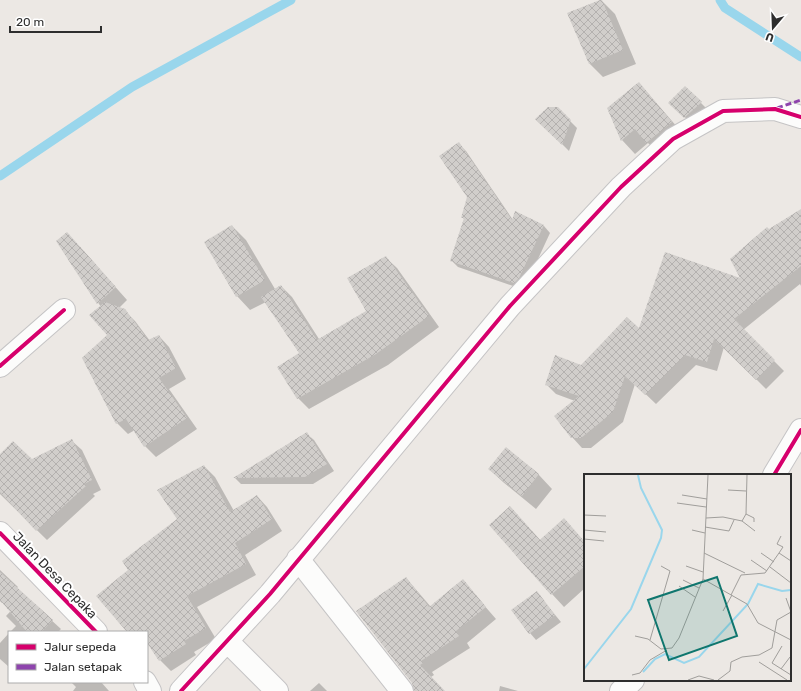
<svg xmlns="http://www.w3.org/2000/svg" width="801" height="691" viewBox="0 0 801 691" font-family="Rubik,sans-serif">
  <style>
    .shadow { fill: #0003 }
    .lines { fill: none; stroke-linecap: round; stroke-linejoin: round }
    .stream { stroke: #99d6ec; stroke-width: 9 }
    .building { fill: url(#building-cross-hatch) }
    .street-casing { stroke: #c5c4c5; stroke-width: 24 }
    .secondary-casing { stroke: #c5c4c5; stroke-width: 24 }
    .street { stroke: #fcfcfb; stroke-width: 22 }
    .secondary { stroke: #fcfcfb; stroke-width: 22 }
    .quiet { stroke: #8e44ad; stroke-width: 3; stroke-dasharray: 6 3; stroke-linecap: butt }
    .cycleway-casing { stroke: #fff; stroke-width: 6 }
    .cycleway { stroke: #d6006c; stroke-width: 4 }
    .labels { text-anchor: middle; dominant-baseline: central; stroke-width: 4; stroke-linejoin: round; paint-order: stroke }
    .street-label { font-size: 13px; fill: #2e2e2e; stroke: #fff }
    .inset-river { fill: none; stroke: #99d6ec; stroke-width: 2 }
    .inset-road { fill: none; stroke: #a09e9b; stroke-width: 1 }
    .view { fill: #0f766e; fill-opacity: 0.15; stroke: #0f766e; stroke-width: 2 }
    .inset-edge { fill: none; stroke: #2e2e2e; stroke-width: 2 }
  </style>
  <defs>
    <pattern id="building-cross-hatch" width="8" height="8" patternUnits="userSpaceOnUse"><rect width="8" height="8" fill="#d1cecb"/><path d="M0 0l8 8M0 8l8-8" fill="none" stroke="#b4b1af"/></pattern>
  </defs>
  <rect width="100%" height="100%" fill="#ece8e4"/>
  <!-- shadow -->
  <path class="shadow" d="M601,0L615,14L636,64L603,77L589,63Z
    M639,83L685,136L661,156L648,143L635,154L622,140Z
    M685,87L708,110L692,124L670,103Z
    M557,108L577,128L569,151L537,119Z
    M459,144L466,151L513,220L516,212L544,226L550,233L526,285L522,289L458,267L451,260L465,220L462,217L468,197Z
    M801,210V286L800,284L743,330L784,371L766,389L724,347L717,371L696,365L656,404L635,384L623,422L591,448H582L572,437L575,401L556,394L546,384L581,366L639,330L742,280L769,230Z
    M232,226L246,240L275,289L281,286L292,297L319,339L368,311L385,257L397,268L439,327L388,365L309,409L298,398L300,353L266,302L250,310L237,296Z
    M57,241L79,246L127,300L119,308L124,310L135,321L150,341L159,336L169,347L186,379L169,389L197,429L156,457L145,446L135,430L128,434L117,423L108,336L101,307Z
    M307,434L314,440L334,471L313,484H241L235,478Z
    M72,441L82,450L101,490L93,494L95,496L47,540L0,494V468L31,460Z
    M506,448L539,475L552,489L536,509L503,482L489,469Z
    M204,466L215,477L234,511L257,496L267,507L282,531L245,555L256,575L197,607L216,639L194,652L196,655L171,671L160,660L149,644L147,645V632H128L130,570L179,520Z
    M522,520L541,541L585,542V588L564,607L552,594Z
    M0,570L18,587L2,603L0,601Z
    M406,578L431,607L463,581L496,619L467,643L470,648L432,672L434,675L431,677L444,691H415Z
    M537,593L561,622L536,640L530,633Z
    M25,596L61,629L58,632H10L16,626L6,616Z
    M9,633V667L0,659V643Z
    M71,682H101L109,691H73L76,687Z
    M319,683L327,691H310Z
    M500,686L518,691H499Z"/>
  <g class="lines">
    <!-- stream -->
    <path class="stream" d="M720,0L725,8L801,57
      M0,176L132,87L291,0"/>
  </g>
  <!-- building -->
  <path class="building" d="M600,0H602L623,50L589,64L567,13Z
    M639,82L672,122L646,143L635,129L621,141L607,108Z
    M685,86L702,102L684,118L668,103Z
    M548,107H558L571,120L562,145L535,119Z
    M459,142L512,220L515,211L544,225L519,278L514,283L450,261L464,218H461L467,197L439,156Z
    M801,209V266L734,319L775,360L756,380L714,339L707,362L685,355L645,395L625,376L613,412L581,438H571L554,416L579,396L545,385L555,355L581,365L627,317L639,328L665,252L740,278L730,259L767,227L769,229Z
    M232,225L265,280L236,297L204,242Z
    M67,232L116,287L97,304L56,241Z
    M386,256L429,316L376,354L297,399L277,367L299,353L261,297L281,285L317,340L366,311L347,278Z
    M105,302L125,309L148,340L159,335L176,368L159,378L187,418L144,447L126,419L116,424L82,358L107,335L89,315Z
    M307,432L327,464L305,477L233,478Z
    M72,439L92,480L84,484L86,486L36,531L0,492V454L13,441L32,459Z
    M506,447L539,474L522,496L488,469Z
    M204,465L230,512L257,495L272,519L235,543L246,564L187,596L206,628L184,641L186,644L159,661L147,643V632H127L96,596L128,570L122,561L177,519L157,490Z
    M510,506L540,540L564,518L585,542V566L551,595L489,525Z
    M0,572L53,620L41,632H27L0,600Z
    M406,577L429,607L463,579L486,607L456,631L459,636L421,661L423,663L420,665L445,691H414L412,683L356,611Z
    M537,591L555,615L529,634L511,610Z"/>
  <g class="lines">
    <defs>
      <path id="street" d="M0,366L64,310
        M774,475L801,430
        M298,559L402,691
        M227,641L277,691
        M181,691L270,594L510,306L621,187L673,139L723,111L775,109L801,117
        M621,691L633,680"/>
      <path id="secondary" d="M0,533L96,632
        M145,682L150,691"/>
    </defs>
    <!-- street casing -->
    <use href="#street" class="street-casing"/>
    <!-- secondary casing -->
    <use href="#secondary" class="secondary-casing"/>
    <!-- street -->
    <use href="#street" class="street"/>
    <!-- secondary -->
    <use href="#secondary" class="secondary"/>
    <!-- quiet -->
    <path class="quiet" d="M777,108L801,100"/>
    <defs>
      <path id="cycleway" d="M0,366L64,310
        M774,475L801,430
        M0,533L96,632
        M181,691L270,594L510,306L621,187L673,139L723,111L775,109L801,117"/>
    </defs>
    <!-- cycleway casing -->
    <use href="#cycleway" class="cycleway-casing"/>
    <!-- cycleway -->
    <use href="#cycleway" class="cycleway"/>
  </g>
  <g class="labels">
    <!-- street labels -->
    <g class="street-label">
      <text transform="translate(55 575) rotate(46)">Jalan Desa Cepaka</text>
    </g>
  </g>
  <!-- overview -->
  <g transform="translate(584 474)">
    <rect width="207" height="207" fill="#ece8e4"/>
    <path class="inset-river" d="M0,195L47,135L77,64L78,56L57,14L54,1M59,198L71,185L81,180L100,189L115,183L164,130L174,110L198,117L207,116"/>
    <path class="inset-road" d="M124,1L119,105L163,130L174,149L207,166M144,16L162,17M98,21L123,25M93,29L122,33M162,40L170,44V48M0,41L22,42M122,44L139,43L158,47L171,57M158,47L162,40L163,1M121,53L145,57L150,46M0,56L22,58M108,56L121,59M0,65L20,67M120,79L161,99M177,79L190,88M195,79L199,73L193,70L197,62M167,86L183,97M102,92L119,98M186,93L207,109M99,106L115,114M95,112L111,123M147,121L157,101L181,99L195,79L207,87M139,137L148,121M51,162L64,165L77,175L88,174L95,164L119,105M66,166L86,97L77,92M198,172L188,189L207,201M175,188L203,206M197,195L206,183M48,201L56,199L66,186L83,176M104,206L115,202L130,206M134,206L146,197L147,188L158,183L175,181L188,174L193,146L207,138L202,124"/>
    <path class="view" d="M133,103L153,162L85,186L64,126Z"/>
    <rect width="207" height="207" class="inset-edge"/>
  </g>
  <!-- legend -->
  <rect x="8" y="631" width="140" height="52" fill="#ffffff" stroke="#ababab"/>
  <rect x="16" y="644" width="20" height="6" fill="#d6006c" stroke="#ababab"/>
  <text x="44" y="651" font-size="12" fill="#2e2e2e">Jalur sepeda</text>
  <rect x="16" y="664" width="20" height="6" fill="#8e44ad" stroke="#ababab"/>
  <text x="44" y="671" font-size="12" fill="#2e2e2e">Jalan setapak</text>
  <!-- north arrow -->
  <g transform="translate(773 28) rotate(199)" stroke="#ffffff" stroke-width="3" paint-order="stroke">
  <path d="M0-3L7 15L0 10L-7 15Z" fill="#2e2e2e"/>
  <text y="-6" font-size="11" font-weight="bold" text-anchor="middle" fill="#2e2e2e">U</text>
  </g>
  <!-- scale -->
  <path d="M10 26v6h91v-6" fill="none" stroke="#2e2e2e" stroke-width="2"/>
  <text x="16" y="26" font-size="12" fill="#2e2e2e" stroke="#ffffff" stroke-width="3" paint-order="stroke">20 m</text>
</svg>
